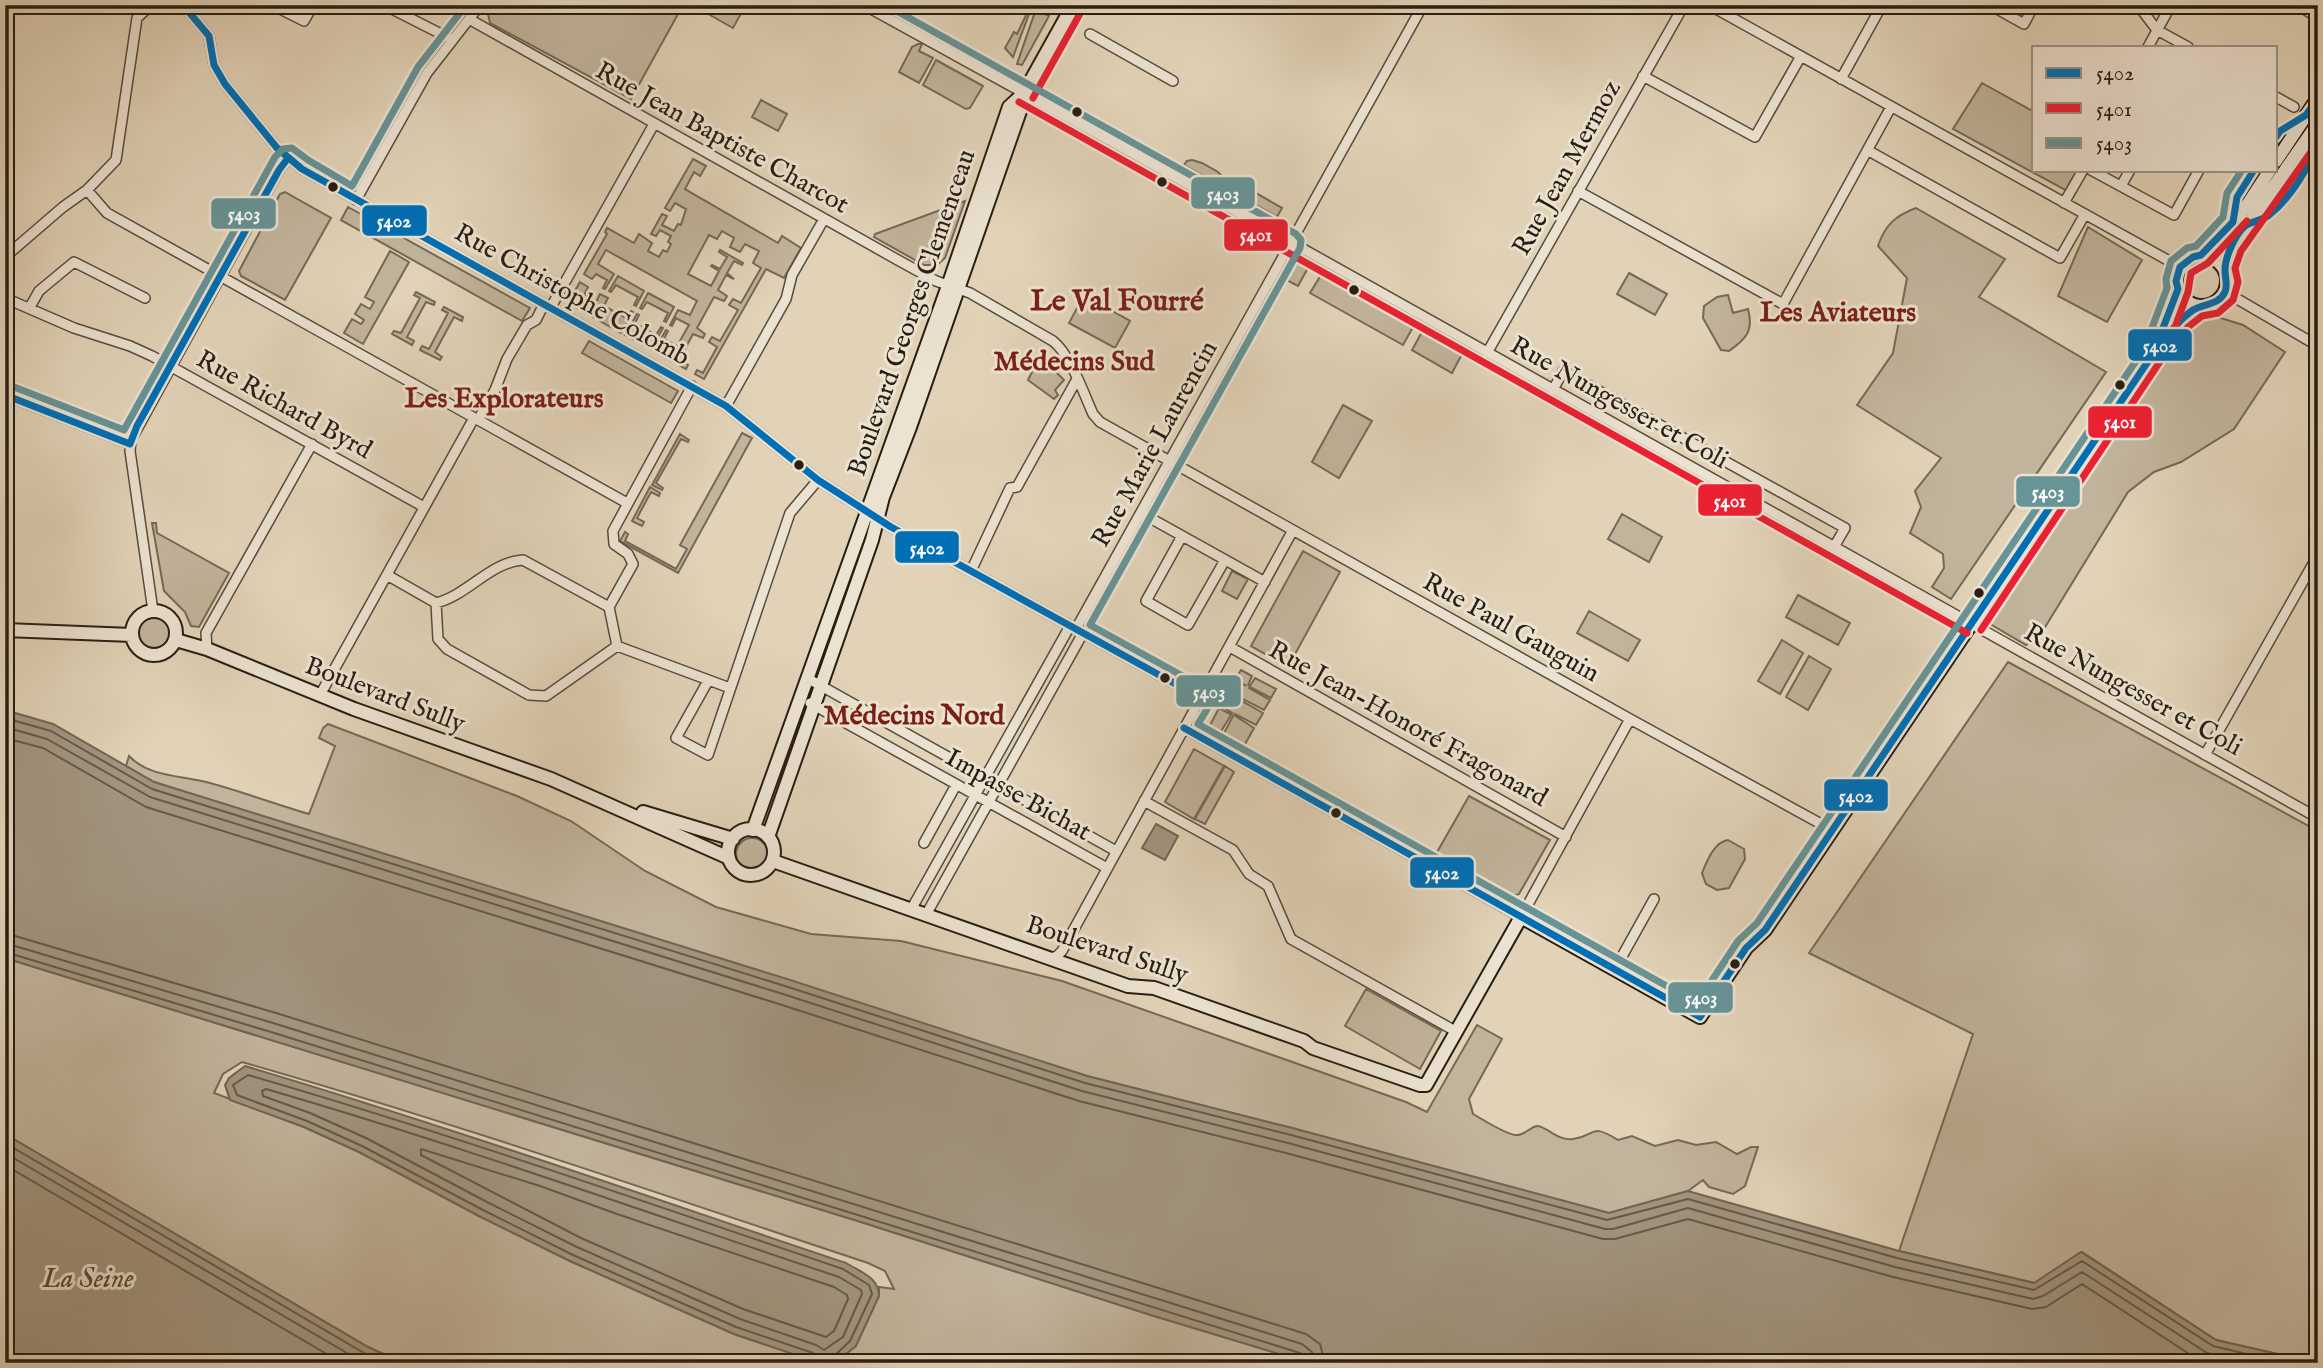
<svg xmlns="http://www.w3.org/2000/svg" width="2323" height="1368" viewBox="0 0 2323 1368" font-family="'IM FELL English',serif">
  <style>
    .green { fill: #c2b49c; stroke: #746957; stroke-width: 2 }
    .water { fill: #a29580; stroke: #716554; stroke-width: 2 }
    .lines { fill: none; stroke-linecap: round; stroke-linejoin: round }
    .shore { stroke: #645a49; stroke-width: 2 }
    .street-casing { stroke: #564b3c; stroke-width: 12 }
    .secondary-casing { stroke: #271e12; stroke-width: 16 }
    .street { stroke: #ece2d1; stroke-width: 9 }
    .secondary { stroke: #ece2d1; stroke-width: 12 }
    .bus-1-casing { stroke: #ece2d1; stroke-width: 12 }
    .bus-2-casing { stroke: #ece2d1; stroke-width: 12 }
    .bus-3-casing { stroke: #ece2d1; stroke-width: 12 }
    .bus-1 { stroke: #006fb6; stroke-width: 7 }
    .bus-2 { stroke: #eb2132; stroke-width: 7 }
    .bus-3 { stroke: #679497; stroke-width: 7 }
    .bus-dot { fill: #271e12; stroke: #ece2d1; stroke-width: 2.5 }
    .labels { text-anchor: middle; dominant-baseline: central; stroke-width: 6; stroke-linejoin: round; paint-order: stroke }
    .street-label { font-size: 26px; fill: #271e12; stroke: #ece2d1 }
    .neighbourhood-label { font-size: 28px; font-weight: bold; fill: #7a1f14; stroke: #ece2d1 }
    .water-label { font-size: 28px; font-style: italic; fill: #524838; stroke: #ece2d1 }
    .quarter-label { font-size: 30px; font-weight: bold; fill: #7a1f14; stroke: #ece2d1 }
    .line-badge { stroke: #ece2d1; stroke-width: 2.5 }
    .badge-label { font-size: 19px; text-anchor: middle; font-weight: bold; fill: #fff }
  </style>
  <rect width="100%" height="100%" fill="#e2d3b8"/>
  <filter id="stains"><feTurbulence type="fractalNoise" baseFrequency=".00286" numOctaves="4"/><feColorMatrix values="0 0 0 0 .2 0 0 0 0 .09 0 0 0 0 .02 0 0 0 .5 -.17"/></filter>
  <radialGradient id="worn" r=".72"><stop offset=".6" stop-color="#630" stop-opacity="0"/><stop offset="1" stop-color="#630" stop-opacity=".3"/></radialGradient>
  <!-- green -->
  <path class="green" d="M486,5H683L631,99L490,23Z
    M704,5H734L743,10L733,28L701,10Z
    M1029,9V14L1013,57L1005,48L1014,32L1017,34Z
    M1036,9L1049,16L1022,65L1017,64Z
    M918,44H922L919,51L933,58L919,83L899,72L912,47Z
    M936,60L983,86L970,108L966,109L923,85Z
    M1982,83L2034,112V170H2078L2067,191L1953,129Z
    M761,100L787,114L778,131L752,117Z
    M693,159L706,166L700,176L694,172L685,189L778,243L782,236L801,248L784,278L766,269L704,379L695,374L697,370L703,373L717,347L709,342L712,337L720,341L738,310L729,305L733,299L741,303L761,268L753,263L759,251L745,244L740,252L730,247L734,238L722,231L717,239L709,235L688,274L711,286L719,271L711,266L712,265L720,269L727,257L719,252L720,250L743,263L742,265L734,261L727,273L734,279L726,275L718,290L727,296L724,301L714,297L697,328L705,334L703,338L693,334L679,360L688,365L686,369L654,351L666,330L668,331L664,339L677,346L689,325L676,318L672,326L670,325L678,310L690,315L697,301L606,250L598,264L614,274L605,289L603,288L607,280L596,274L592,279L584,274L607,234L605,232L607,228L634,243L639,234L652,243L648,251L659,257L663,250L667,252L671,244L668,242L671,236L660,230L656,236L651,234L662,214L667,216L662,225L674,231L678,224L681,225L686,209L675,203L670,211L665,208Z
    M1192,160L1202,163L1218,172L1225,179L1235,181L1282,208L1277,217L1184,165L1187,161Z
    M285,192L331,218L285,300L241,276L239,271L280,194Z
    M965,201L945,258L937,265H924L874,237L875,234Z
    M348,207L530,308L522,321L341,220Z
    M1916,208L2005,259L1979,297L2106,372L1951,599L1932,587L1944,568L1943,554L1910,533L1921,507L1915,491L1941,458L1857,405L1893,353L1907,278L1878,246C1885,225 1895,216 1916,208Z
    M2088,227L2142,260L2107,322L2058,296Z
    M390,251L409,262L363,344L344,333L352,319L361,324L364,320L355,314L361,304L370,309L374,302L365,297Z
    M1301,263L1309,266L1298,286L1283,278L1290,266Z
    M1629,273L1667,294L1655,315L1617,294Z
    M1321,275L1405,322L1409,315L1410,316L1413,327L1403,345L1310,293Z
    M618,276L644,291L636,306L634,305L638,297L616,285L611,292L609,291Z
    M580,282L588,287L584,295L596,302L600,294L608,298L604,306L626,318L631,311L633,312L621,333L568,303Z
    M416,292L435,302L434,305L426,302L407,337L414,341L412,345L392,334L394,331L401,333L420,298L414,295Z
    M648,293L674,307L666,322L664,321L668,313L647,302L642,309L640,308Z
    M1084,295L1130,321L1115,348L1069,323Z
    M1728,295L1733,313L1748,309C1754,331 1746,339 1729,351L1721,350L1703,318L1704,306L1717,297Z
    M444,307L463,317L462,321L454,317L435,352L442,357L440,360L420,350L422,346L429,349L448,313L442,310Z
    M637,314L639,315L635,323L656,335L661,327L663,328L651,349L625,335Z
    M2208,314L2243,325L2285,352L2234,429L2181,462L2154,472L2128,492L2039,637L2026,645L1985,621L2172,343L2197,319Z
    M1427,329L1434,331L1431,337L1462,354L1452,373L1412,350L1422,332Z
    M589,341L678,391L671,403L582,353Z
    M1050,360L1055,365L1056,372L1064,380L1055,390L1058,395L1054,399L1028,380L1036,364Z
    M1343,405L1372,421L1339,478L1312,462Z
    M742,433L752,438L678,573L620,541L625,532L628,534L625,541L676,569L687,549L680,545Z
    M680,434L689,440L688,442L681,439L656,483L663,488L662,490L652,485Z
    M650,487L660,493L659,496L651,492L637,518L644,522L642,526L632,521Z
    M1622,514L1662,537L1649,562L1608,539Z
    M152,523H156L157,533L229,573L199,627L191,626L185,612L164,591Z
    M1303,551L1340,572L1288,667L1251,646Z
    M1232,571L1248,579L1237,599L1222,591Z
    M1798,595L1850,623L1838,645L1786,617Z
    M1589,611L1640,640L1628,661L1577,633Z
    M138 632a16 16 0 1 1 32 0a16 16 0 1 1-32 0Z
    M1782,640L1803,653L1780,694L1758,681Z
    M1809,656L1831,669L1808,710L1786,697Z
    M2008,662L2318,831V1363L2216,1340L2082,1252L2035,1283L1899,1251L1973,1034L1809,953Z
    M1241,670L1252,676L1248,685L1250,686L1255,678L1276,689L1271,698L1250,687L1249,688L1270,700L1264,710L1243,699L1242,701L1263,713L1256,725L1235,714L1234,715L1254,728L1244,746L1223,735L1233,716L1231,715L1220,733L1209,727L1219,708L1230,714L1232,713L1221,706L1228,693L1239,699L1240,698L1229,691L1235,680L1246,686L1236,678Z
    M328,724L517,796L571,821L645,871L716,907L811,934L901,941L1062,981L1406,1102L1427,1112L1477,1025L1502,1039L1469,1099L1473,1114C1482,1119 1508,1136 1517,1135C1525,1135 1530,1127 1537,1126C1547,1126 1556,1141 1573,1139C1597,1136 1589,1122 1618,1140L1632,1136L1655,1146L1678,1140L1696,1145L1716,1142L1737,1154L1751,1147H1758L1745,1186L1733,1194L1709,1187L1703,1180L1688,1191L1609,1213L1292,1128L1087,1076L154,782L126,766L129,756C150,778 182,775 210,783C243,792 275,804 309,814L335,746L319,738L323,728Z
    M1194,749L1224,766L1194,819L1165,802Z
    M1225,766L1234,772L1205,824L1195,819Z
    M1469,796L1550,840L1519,894L1511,897L1436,854Z
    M736 854a16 16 0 1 1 32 0a16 16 0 1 1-32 0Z
    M1728,840L1744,849L1745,859L1729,888L1717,890L1706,884L1702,873C1707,861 1714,842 1728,840Z
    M5,958L861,1222L1154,1316L1309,1363H829L837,1361L879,1296V1287L894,1289L885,1271L868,1263C660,1194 453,1122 242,1062L223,1074L214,1093L304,1127L359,1152L479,1216L570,1261L734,1334L820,1363H403L368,1347L5,1134Z
    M1366,989L1441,1031L1420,1069L1345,1026Z"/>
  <!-- water -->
  <path class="water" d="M5,710L53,724L154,782L787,979L1087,1076L1292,1128L1609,1213L1688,1191L1899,1251L2034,1283L2081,1252L2216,1340L2316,1363H1309L1154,1316L861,1222L5,958Z
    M1156,824L1178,836L1165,860L1142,848Z
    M245,1066C447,1126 646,1196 846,1263C860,1272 879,1277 879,1296L856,1346L837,1361L820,1363L734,1334L570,1261L479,1216L359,1152L304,1127L230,1100L225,1085L229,1078Z
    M5,1134L368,1347L403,1363H5Z"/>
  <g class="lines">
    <!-- shore -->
    <path class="shore" d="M5,718L51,731L152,789L785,986L1085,1083L1291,1135L1607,1220L1688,1199L1897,1258L2034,1290L2082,1261L2213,1346L2285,1363
      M5,727L47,739L150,797L783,994L1082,1091L1288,1143L1605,1229H1613L1688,1208L1895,1267L2033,1299L2043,1296L2082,1272L2207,1353L2246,1363
      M5,738L43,748L146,807L779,1004L1079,1101L1286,1153L1603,1239H1615L1688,1219L1893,1277L2032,1309L2046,1307L2082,1284L2203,1363
      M5,933L276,1013L1306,1334L1320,1344L1325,1363
      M5,943L273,1023L1302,1344L1312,1352L1315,1363
      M5,952L271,1032L1300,1353L1305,1356L1306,1363
      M266,1089C459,1145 648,1213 839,1277L861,1290L862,1294L843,1337L824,1350L816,1345L740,1319L577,1247L487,1202L366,1138L310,1113L263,1096L262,1091Z
      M5,1143L364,1353L385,1363
      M421,1149L540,1186L617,1214L834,1287L847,1295L848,1299L834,1331L826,1337L743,1309L581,1238L421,1155Z
      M5,1153L364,1363
      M5,1165L342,1363
      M818,1363L817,1357L813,1353L736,1327L573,1255L483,1210L362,1146L307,1121L237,1095L233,1085L248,1075C448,1133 645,1202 843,1269L869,1285L872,1294L850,1341L834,1356L833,1363"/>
    <defs>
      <path id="street" d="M183,5L209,36L214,65L225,84L277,148L302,169L726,406L818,480L891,527L1201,698
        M272,5L304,21L313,5
        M384,5L451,39
        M864,5L1107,139L2318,818
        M1709,5L2180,267
        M1990,5L2024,24L2034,5
        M2075,5L2079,7L2080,5
        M2138,5L2157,30L2188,47
        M2298,5L2318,18
        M469,19L896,259L936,281L970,293L1053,341C1070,354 1084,394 1093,414L1100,422L1630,719L1832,830
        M1090,34L1173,81
        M2148,47L2171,5
        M1643,76L1755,137L1801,56
        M1841,79L1882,5
        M2276,97L2294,107
        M1869,151L2060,258L2085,214
        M2091,170L2174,215L2199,170
        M2121,186L2130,170
        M87,190L107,213L627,503
        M1578,191L1783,304L1891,107
        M356,200L427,73L480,5
        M2064,203L2083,170
        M5,257L63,207L87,190L116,160L137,18L151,5
        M2224,294L2239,300L2318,346
        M5,298L74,328L130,346L152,356L424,507
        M30,307L39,291L74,262L145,298
        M551,307L654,124
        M1487,353L1684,5
        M1553,390L1563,371L1845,528L1834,547
        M5,395L130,444
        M726,406L786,299L792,275L824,219
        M478,420L495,390L507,359L527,325L536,320L544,304
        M1141,513L1265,582
        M1182,536L1146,601L1188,625L1225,560
        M971,571L1010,488L1017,487L1077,379
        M387,575L436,603C468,595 490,562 523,560L609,607L617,646
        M436,603L438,639L447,649L529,695L546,696L617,646
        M609,607L633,564L628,554L614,544L613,531L692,386
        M153,611L130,451L131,440L279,170L288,158
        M1076,629L1423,5
        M617,646L730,688
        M1230,647L1566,837
        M207,649L206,633L312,444
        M807,678L1116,851
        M708,681L676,738L708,755L790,513L818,480
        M320,695L474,418
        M810,703L1107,868
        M1184,728L1521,917L1630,719
        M2205,755L2318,555
        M1144,801L1233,850L1249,874L1268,886L1291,939L1457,1032
        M924,843L956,785
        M912,908L1070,626
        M927,913L1083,633
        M1050,958L1057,956L1062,951L1293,530
        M1615,969L1654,899"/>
      <path id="secondary" d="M2276,161L2318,98
        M2201,255L2247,205L2270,170
        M2177 281a25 25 0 1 1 50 0a25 25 0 1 1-50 0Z
        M2224,268L2232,246L2318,123
        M2158,341L2178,289
        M132 633a22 22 0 1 1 44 0a22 22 0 1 1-44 0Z
        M5,630L132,635
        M176,640L207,649L354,709L551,779L729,858
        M643,812L733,839
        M728 852a23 23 0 1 1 46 0a23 23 0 1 1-46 0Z
        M753,830L948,286L1009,107L1024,93L1073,5
        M768,837L872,540L883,497L910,427L1020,111L1024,94
        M773,861L1128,986L1154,988L1304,1041L1313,1048L1420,1085H1426L1521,917L1700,1017L1746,948L1765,930L2153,354L2181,319L2198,306"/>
    </defs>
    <!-- street casing -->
    <use href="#street" class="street-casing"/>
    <!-- secondary casing -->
    <use href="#secondary" class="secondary-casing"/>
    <!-- street -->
    <use href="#street" class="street"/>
    <!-- secondary -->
    <use href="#secondary" class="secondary"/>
    <defs>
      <path id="bus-1" d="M183,5L209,36L214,65L225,84L277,148L302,169L726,406L818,480L891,527L1201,698
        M2276,137L2280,131L2306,115L2318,98
        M2158,341L2178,289L2176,281L2180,267L2193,257L2201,255L2233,222L2237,197L2254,170
        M5,395L130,444L137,426L279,170L288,158
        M1184,728L1700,1017
        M1700,1017L1746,948L1765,930L2153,354C2165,339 2177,321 2193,310C2204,303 2218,306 2225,292C2228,285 2225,278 2225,270C2225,257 2235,235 2245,226C2251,221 2262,221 2269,215C2291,198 2308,168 2318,144"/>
      <path id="bus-2" d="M1033,98L1082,10
        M1019,102L1967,633
        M2168,346L2188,292L2191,273L2208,263L2247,221
        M1981,630L2161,360L2188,327L2202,316L2218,313L2233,300L2238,282L2235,268L2241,251L2318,142"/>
      <path id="bus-3" d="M886,5L1296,234L1301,240L1300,248L1090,625L1208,690C1216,701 1204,713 1198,724L1697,1003L1738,941L1757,923L2144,349L2167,288L2166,279L2171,261L2187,248L2196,246L2223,217L2227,193L2242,170
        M9,385L124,430L275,157L283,149L292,148L308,160L352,186L418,67L466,5"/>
    </defs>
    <!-- bus-1 casing -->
    <use href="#bus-1" class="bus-1-casing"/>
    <!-- bus-2 casing -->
    <use href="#bus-2" class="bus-2-casing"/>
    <!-- bus-3 casing -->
    <use href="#bus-3" class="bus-3-casing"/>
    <!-- bus-1 -->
    <use href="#bus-1" class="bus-1"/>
    <!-- bus-2 -->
    <use href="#bus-2" class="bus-2"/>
    <!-- bus-3 -->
    <use href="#bus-3" class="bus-3"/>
  </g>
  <!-- markers -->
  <g class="bus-dot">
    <circle cx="1077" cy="112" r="6"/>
    <circle cx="1162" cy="182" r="6"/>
    <circle cx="333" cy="187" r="6"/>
    <circle cx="1354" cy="290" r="6"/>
    <circle cx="2120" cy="385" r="6"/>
    <circle cx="799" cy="465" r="6"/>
    <circle cx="1979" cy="593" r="6"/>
    <circle cx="1165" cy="678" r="6"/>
    <circle cx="1336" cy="813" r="6"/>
    <circle cx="1735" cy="964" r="6"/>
  </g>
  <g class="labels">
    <!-- street labels -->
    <g class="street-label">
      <text transform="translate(722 138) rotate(29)">Rue Jean Baptiste Charcot</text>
      <text transform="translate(1567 168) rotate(-61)">Rue Jean Mermoz</text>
      <text transform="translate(572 295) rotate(29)">Rue Christophe Colomb</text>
      <text transform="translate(912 313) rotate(-71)">Boulevard Georges Clemenceau</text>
      <text transform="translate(1619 403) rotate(29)">Rue Nungesser et Coli</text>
      <text transform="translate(284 405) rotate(29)">Rue Richard Byrd</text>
      <text transform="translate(1155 444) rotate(-61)">Rue Marie Laurencin</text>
      <text transform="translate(1511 628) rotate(29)">Rue Paul Gauguin</text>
      <text transform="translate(2133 690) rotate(29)">Rue Nungesser et Coli</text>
      <text transform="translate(385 695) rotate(21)">Boulevard Sully</text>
      <text transform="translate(1408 724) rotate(29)">Rue Jean-Honoré Fragonard</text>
      <text transform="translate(1018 795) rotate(29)">Impasse Bichat</text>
      <text transform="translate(1107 950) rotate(18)">Boulevard Sully</text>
    </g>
    <!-- neighbourhood labels -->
    <g class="neighbourhood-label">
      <text x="1838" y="313">Les Aviateurs</text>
      <text x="1074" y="362">Médecins Sud</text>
      <text x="504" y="399">Les Explorateurs</text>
      <text x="914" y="716">Médecins Nord</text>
    </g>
    <!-- water labels -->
    <g class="water-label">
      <text x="88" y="1279">La Seine</text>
    </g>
    <!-- quarter labels -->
    <g class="quarter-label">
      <text x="1117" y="302">Le Val Fourré</text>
    </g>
  </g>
  <g class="line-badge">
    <rect x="1190" y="176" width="66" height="34" rx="7" fill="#679497"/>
    <rect x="210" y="197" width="67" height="33" rx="7" fill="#679497"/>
    <rect x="361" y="204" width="67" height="33" rx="7" fill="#006fb6"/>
    <rect x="1223" y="218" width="66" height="34" rx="7" fill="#eb2132"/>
    <rect x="2127" y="328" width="66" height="34" rx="7" fill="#006fb6"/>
    <rect x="2087" y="405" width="66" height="34" rx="7" fill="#eb2132"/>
    <rect x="2015" y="475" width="66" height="33" rx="7" fill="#679497"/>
    <rect x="1697" y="483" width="66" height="34" rx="7" fill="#eb2132"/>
    <rect x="894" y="530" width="66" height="34" rx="7" fill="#006fb6"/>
    <rect x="1175" y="674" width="67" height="34" rx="7" fill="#679497"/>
    <rect x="1823" y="778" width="66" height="34" rx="7" fill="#006fb6"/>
    <rect x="1409" y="856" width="66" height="33" rx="7" fill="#006fb6"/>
    <rect x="1667" y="981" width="67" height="33" rx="7" fill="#679497"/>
  </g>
  <g class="badge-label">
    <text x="1223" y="200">5403</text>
    <text x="244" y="220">5403</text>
    <text x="394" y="227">5402</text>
    <text x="1256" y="241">5401</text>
    <text x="2160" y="352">5402</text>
    <text x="2120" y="428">5401</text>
    <text x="2048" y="498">5403</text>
    <text x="1730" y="507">5401</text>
    <text x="927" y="554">5402</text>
    <text x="1209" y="698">5403</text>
    <text x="1856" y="802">5402</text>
    <text x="1442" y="879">5402</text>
    <text x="1701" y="1004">5403</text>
  </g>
  <!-- margin -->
  <rect width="2323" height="1368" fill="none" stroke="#e2d3b8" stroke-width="28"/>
  <rect x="7" y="7" width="2309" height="1354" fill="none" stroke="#271e12" stroke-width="3.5"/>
  <rect x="14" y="14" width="2295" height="1340" fill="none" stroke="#271e12" stroke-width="2"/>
  <!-- legend -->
  <rect x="2032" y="46" width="245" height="126" fill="#ece2d1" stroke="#9d9485" stroke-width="2"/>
  <rect x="2046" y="68" width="35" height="10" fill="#006fb6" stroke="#9d9485" stroke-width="2"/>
  <text x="2096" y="80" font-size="21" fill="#271e12">5402</text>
  <rect x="2046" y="103" width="35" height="10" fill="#eb2132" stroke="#9d9485" stroke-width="2"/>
  <text x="2096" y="116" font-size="21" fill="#271e12">5401</text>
  <rect x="2046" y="138" width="35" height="10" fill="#679497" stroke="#9d9485" stroke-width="2"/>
  <text x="2096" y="150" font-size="21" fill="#271e12">5403</text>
  <rect width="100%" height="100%" filter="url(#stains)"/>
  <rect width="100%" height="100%" fill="url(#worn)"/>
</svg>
